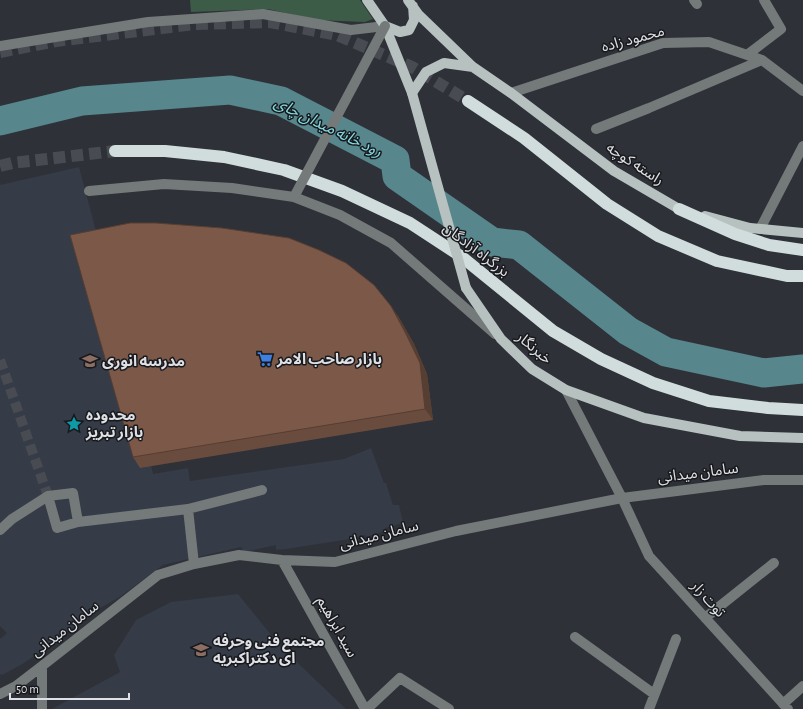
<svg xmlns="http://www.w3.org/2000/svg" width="803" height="709" viewBox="0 0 803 709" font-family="'Alegreya Sans','Noto Sans Arabic',sans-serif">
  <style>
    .built { fill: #353b47 }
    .green { fill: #3d5c47 }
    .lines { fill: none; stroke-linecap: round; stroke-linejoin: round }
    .river { stroke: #57868c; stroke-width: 29 }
    .minor-tunnel { stroke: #484b52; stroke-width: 10; stroke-dasharray: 10 5; stroke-linecap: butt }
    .highway-tunnel { stroke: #484b52; stroke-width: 12; stroke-dasharray: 12 6; stroke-linecap: butt }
    .minor { stroke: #747979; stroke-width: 10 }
    .major { stroke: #b6c1c0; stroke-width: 10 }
    .highway { stroke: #d0dddc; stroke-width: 12 }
    .minor-bridge { stroke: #747979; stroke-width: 10 }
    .major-bridge { stroke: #b6c1c0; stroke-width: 10 }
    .wall { fill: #6a4c3e }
    .shaded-wall { fill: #563e32 }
    .building { fill: #7b5848; stroke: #563e32 }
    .labels { text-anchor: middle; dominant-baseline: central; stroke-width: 3; stroke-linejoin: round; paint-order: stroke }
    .street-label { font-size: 15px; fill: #dee0e5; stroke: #17191c }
    .poi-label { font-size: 15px; font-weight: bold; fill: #dee0e5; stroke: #17191c; text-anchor: start }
    .water-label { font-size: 16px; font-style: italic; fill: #84d8e2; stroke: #17191c }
  </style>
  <rect width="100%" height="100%" fill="#2e3138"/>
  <!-- built -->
  <path class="built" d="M79,167L141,401L150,460L153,474L188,468L190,481L344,459L371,448L384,483H386L393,505H399L403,523L385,528V531L366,537L365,535L350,539L286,549L276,550V545L244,552L241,547L163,565L121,596L97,610L43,650L21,665L2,675L0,674V639L7,633L0,626V185Z
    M238,594L280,646L346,709H52L120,672L114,655L136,620L171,602Z"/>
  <!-- green -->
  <path class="green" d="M190,0H360L373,19L365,22L316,20L268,9L191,12Z"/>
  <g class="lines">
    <!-- river -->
    <path class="river" d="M0,121L82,101L230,90L281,101L395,160L397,176L492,242L519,245L628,331L666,352L764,373L803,369"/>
    <!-- minor-tunnel -->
    <path class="minor-tunnel" d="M0,360L48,496"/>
    <!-- highway-tunnel -->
    <path class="highway-tunnel" d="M0,52L56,41L195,24L270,22L337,35L412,67L468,101
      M0,166L12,163L115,151"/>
    <!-- minor -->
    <path class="minor" d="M694,0L697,4
      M0,46L148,22L263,14L351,30L385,26
      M747,55L781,29L764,0
      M511,93L663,43L709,42L762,60L803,91
      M596,129L649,108L762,60
      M89,191L164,184L232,188L294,197L340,215L391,243L495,334
      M760,229L803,146
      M566,390L622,498L649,556L788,709
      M188,509L262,490
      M78,522L73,493L48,496L57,528L78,522L188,509L194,564
      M0,530L12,519L48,496
      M282,560L365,709
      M705,618L774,563
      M575,637L654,694
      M0,694L16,686L42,666L158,575L194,564L239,555L282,560L335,562L456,531L622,498L764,480H803
      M783,704L803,686
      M42,709V666
      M367,709L400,678L449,709
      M649,709L676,639"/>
    <!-- major -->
    <path class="major" d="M367,0L385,26L412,93
      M408,0L418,14L473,67L511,93L614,171L679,209L685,211
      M385,26L400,32L409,30L414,20L413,6
      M412,93L426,72L444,63L473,67
      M705,216L750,228L803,233
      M466,288L501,339L532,369L566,390L644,418L740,436L803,438"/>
    <!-- highway -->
    <path class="highway" d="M468,101L524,138L607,204L658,236L717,261L787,276H803
      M115,151H165L224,157L284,170L342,191L410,223L462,257L553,331L601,359L653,383L709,401L768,408L803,410
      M679,209L735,234L769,245L803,250"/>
    <!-- minor-bridge -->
    <path class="minor-bridge" d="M294,197L385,26"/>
    <!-- major-bridge -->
    <path class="major-bridge" d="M412,93L466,288"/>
  </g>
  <!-- wall -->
  <path class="wall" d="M398,316L414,344L427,374L433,420L140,468L133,457Z"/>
  <!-- shaded-wall -->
  <path class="shaded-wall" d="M391,306L398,316L414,344L427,374L433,420L425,409Z"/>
  <!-- building -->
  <path class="building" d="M130,223H156L222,228L289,238L319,250L346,263L374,285L391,306L406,334L420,363L425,409L133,457L70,235Z"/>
  <!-- icons -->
  <defs>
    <symbol id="supermarket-bare" viewBox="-9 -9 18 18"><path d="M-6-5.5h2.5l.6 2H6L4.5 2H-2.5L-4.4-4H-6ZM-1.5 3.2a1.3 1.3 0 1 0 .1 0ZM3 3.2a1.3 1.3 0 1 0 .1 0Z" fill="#3f7fe0" stroke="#17191c" stroke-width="2.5" paint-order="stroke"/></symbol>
    <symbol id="school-bare" viewBox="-9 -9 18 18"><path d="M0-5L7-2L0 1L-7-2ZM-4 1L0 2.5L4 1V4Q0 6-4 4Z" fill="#8d6e63" stroke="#17191c" stroke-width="2.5" paint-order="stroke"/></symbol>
    <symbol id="sight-bare" viewBox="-9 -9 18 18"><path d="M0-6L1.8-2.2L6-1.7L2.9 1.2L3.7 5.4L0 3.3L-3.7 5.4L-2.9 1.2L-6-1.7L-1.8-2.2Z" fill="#0f9aa8" stroke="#17191c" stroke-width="2.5" paint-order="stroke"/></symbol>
  </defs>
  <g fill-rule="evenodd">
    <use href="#supermarket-bare" x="254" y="348" width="22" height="22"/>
    <use href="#school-bare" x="79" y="350" width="22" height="22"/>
    <use href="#sight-bare" x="63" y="413" width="22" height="22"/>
    <use href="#school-bare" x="190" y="639" width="22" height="22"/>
  </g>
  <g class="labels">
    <!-- street labels -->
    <g class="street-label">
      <text transform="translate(633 39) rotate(-15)">محمود زاده</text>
      <text transform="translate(635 164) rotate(33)">راسته کوچه</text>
      <text transform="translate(476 250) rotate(37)">بزرگراه آزادگان</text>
      <text transform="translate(534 348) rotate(40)">خبرنگار</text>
      <text transform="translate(698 473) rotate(-7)">سامان میدانی</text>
      <text transform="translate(379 535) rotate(-14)">سامان میدانی</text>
      <text transform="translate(708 599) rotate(48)">توت زار</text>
      <text transform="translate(337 627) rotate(61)">سید ابراهیم</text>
      <text transform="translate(65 629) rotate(-38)">سامان میدانی</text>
    </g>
    <!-- poi labels -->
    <g class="poi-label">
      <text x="277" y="359">بازار صاحب الامر</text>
      <text x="102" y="361">مدرسه انوری</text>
      <text x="86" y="415">محدوده<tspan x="86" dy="17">بازار تبریز</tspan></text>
      <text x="213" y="641">مجتمع فنی وحرفه<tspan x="213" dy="17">ای دکتراکبریه</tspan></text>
    </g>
    <!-- water labels -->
    <g class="water-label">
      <text transform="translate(328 127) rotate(26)">رود خانه میدان چای</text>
    </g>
  </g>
  <!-- scale -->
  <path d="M10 693v6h119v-6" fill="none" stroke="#dee0e5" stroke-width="2"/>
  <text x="16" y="693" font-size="12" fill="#dee0e5" stroke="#17191c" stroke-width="3" paint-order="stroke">50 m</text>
</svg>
